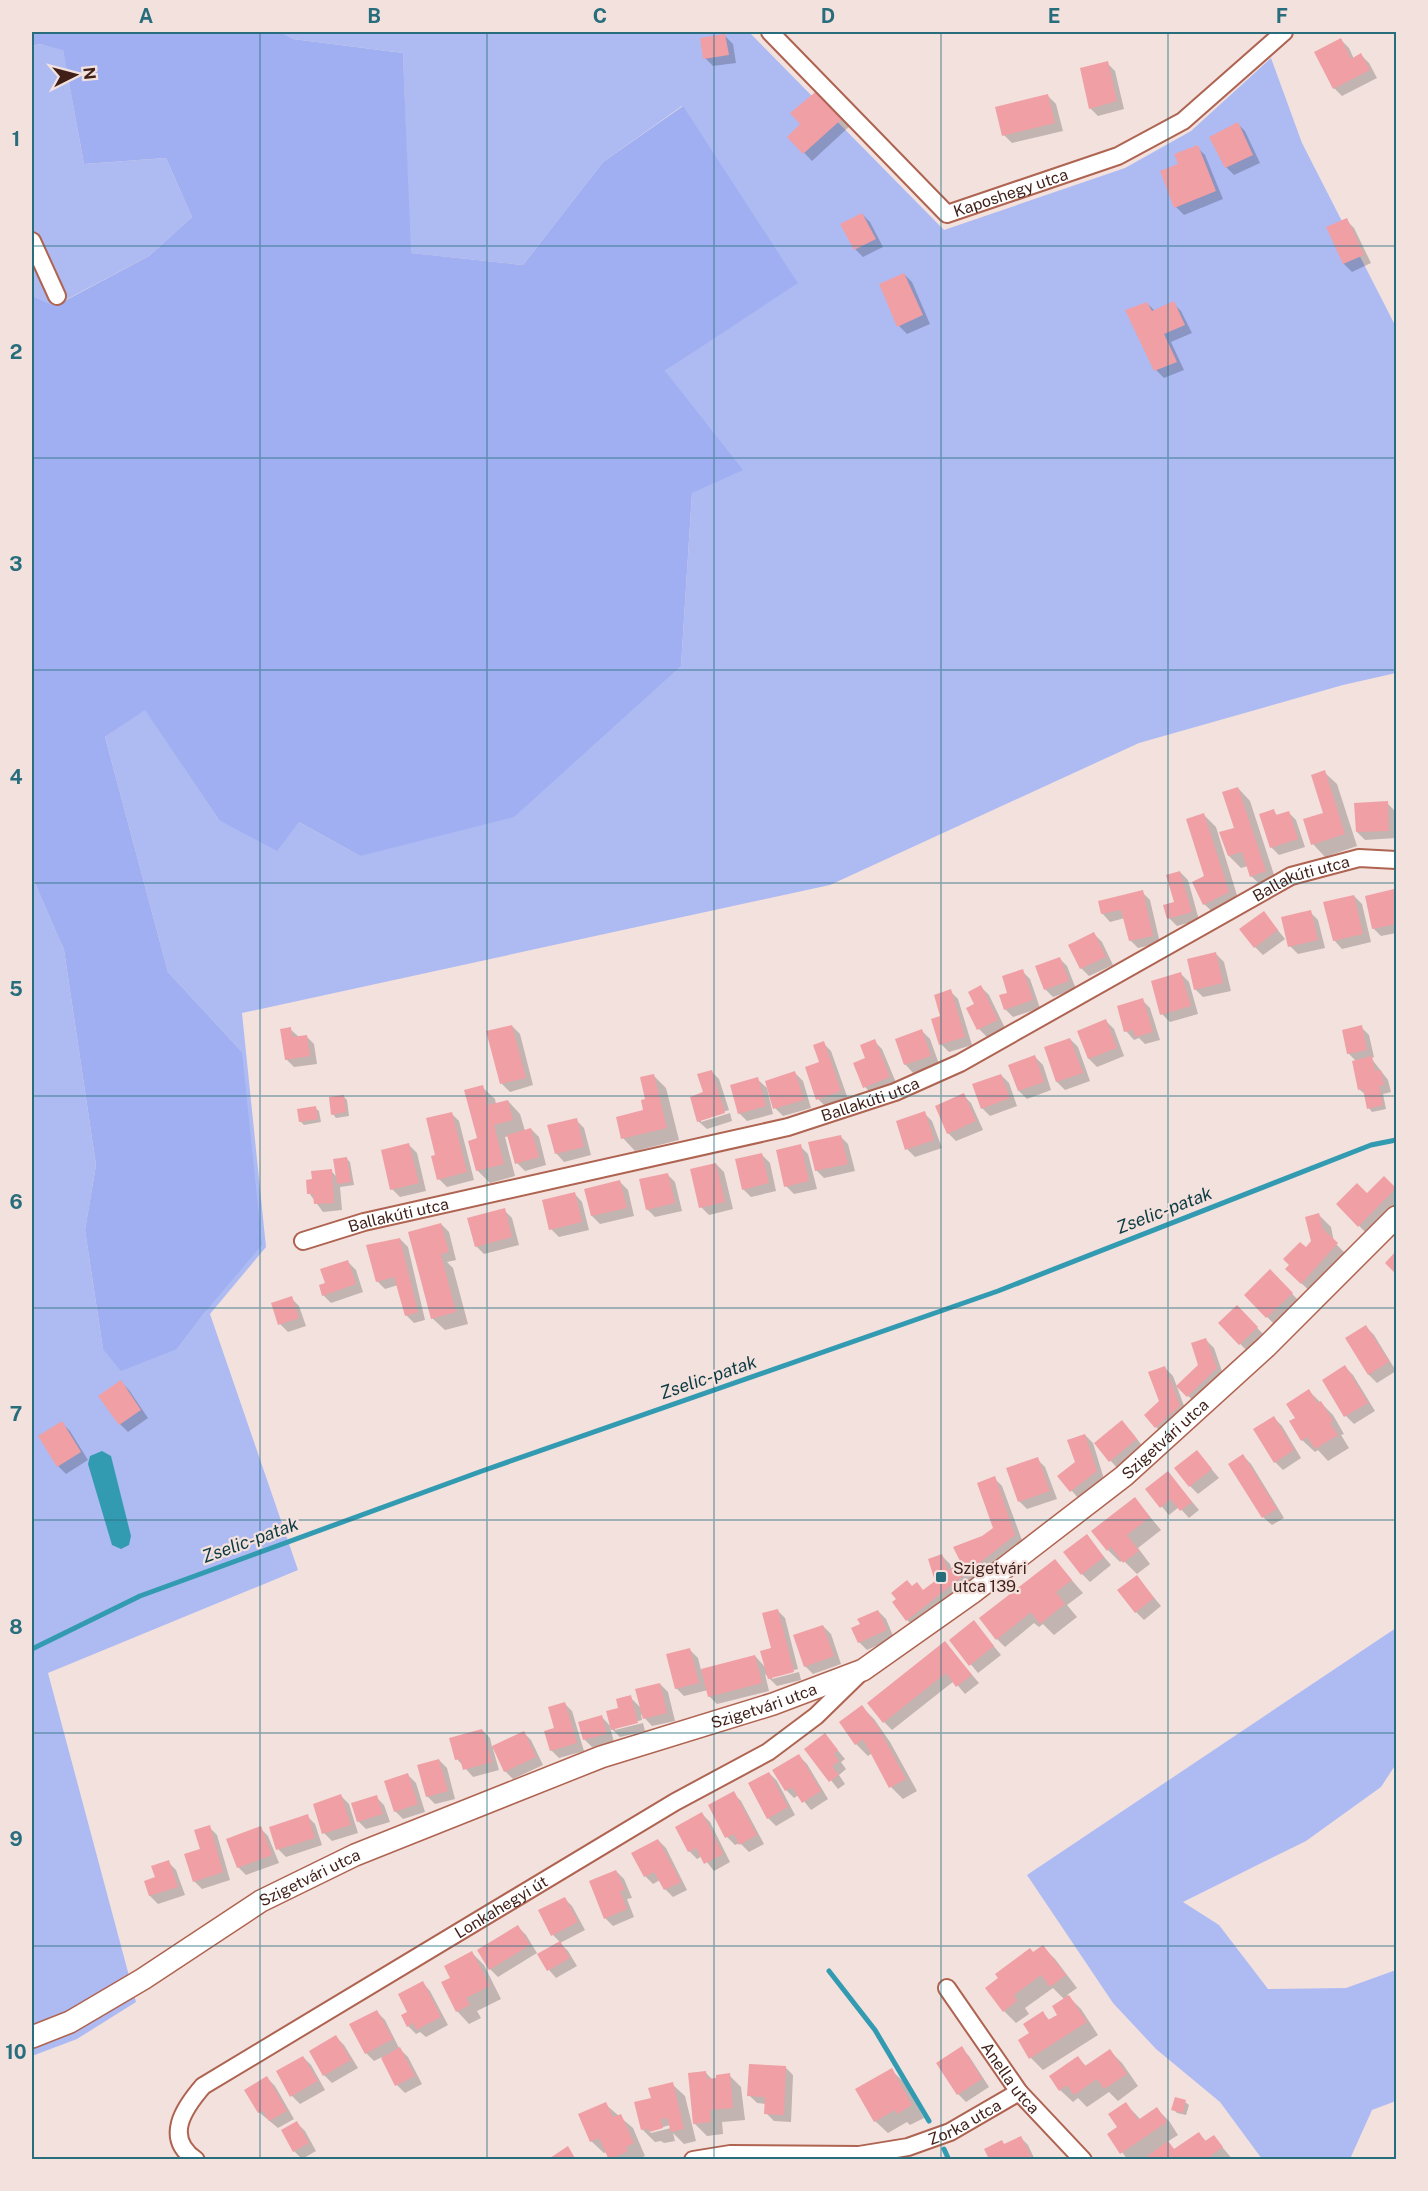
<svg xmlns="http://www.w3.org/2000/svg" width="1428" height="2191" viewBox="0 0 1428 2191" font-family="'Public Sans',sans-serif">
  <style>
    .green { fill: #aebbf3 }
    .forest { fill: #a0aff1 }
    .water { fill: #339bb1 }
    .shadow { fill: #0003; fill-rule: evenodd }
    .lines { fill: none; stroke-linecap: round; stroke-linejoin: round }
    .stream { stroke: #339bb1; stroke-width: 5 }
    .building { fill: #f09fa5 }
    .minor-casing { stroke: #af6351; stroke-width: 20 }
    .tertiary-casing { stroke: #af6351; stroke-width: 24 }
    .minor { stroke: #fff; stroke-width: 16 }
    .tertiary { stroke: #fff; stroke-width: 21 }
    .grid { fill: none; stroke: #286d7c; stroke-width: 1.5; stroke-opacity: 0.55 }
    .poi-dot { fill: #286d7c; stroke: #f3e1dd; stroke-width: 2 }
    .labels { text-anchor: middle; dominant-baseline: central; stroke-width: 4.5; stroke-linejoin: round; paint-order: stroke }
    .street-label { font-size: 16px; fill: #3f1f18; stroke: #f3e1dd }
    .poi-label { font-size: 16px; fill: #3f1f18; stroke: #f3e1dd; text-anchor: start }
    .water-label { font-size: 18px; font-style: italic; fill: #0c3b44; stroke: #f3e1dd }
    .neatline { fill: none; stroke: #286d7c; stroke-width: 2 }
    .grid-label { font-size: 20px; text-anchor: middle; font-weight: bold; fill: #286d7c }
  </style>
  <rect width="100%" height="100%" fill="#f3e1dd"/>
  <!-- green -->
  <path class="green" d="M281,32H749L944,230L1125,168L1191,131L1271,58L1302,143L1396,327V673L1343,685L1139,743L830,885L242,1013L266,1247L210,1314L298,1570L48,1673L136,2002L77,2039L32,2056V880L34,881L64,950L96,1165L85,1230L103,1349H177L206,1311L242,1052L168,972L105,737L145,709L219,820L299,822L360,856L681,666L692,493L665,371L797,282L682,106L603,162L523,265L410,253L403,53L293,39Z
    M40,44L63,49L84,164L166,158L192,217L149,256L54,306L32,296V46Z
    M1396,1628V1764L1381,1787L1306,1841L1183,1902L1219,1925L1268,1989L1346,1988L1396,1970V2101L1372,2110L1350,2159H1262L1220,2102L1156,2049L1113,2003L1027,1875Z"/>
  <!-- forest -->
  <path class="forest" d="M32,32H281L293,39L403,53L411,253L523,265L603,162L683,106L798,283L665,371L743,470L692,493L681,666L514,817L360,856L299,822L277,851L219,820L145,710L105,737L168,972L242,1052L262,1245L206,1311L177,1349L121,1371L103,1349L85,1230L96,1165L64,950L34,881L32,880V296L55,306L149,256L192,217L166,158L84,164L63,50L40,44L32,46Z"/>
  <!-- water -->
  <path class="water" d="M102,1451L111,1456L131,1536L129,1545L121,1549L112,1545L88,1464L90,1456Z"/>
  <!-- shadow -->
  <path class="shadow" d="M725,36L733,44L736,63L713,66L705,58Z
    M1341,40L1349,48L1354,59L1361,55L1369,63L1377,78L1342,96L1334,88Z
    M1107,63L1115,71L1124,109L1098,116L1090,108Z
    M819,91L851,125L812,161L789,137L802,124Z
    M1048,96L1056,104L1063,131L1012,143L1004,135Z
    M1237,123L1245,131L1260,163L1234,175L1226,167Z
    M1197,147L1205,155L1223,199L1184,215L1176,207L1180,164Z
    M862,214L870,222L883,247L863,257L855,249Z
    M1346,220L1354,228L1371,263L1352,272L1344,264L1328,228Z
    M904,274L912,282L930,324L907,334L899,326Z
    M1147,303L1155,311L1173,303L1181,311L1192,333L1171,342L1184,370L1164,378L1156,370Z
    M1324,772L1337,784L1357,846L1325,857L1313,844L1325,814Z
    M1238,788L1250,801L1277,884L1264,888L1251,876L1248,866L1241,868L1229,856L1236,829Z
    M1387,803L1395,811L1396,838L1365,840L1357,832Z
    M1273,811L1278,816L1288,812L1296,820L1305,847L1279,855L1271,847Z
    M1204,815L1216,827L1240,905L1217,916L1204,904L1206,877Z
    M1180,872L1188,880L1199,920L1177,926L1169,918L1176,903Z
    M1393,891L1396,894V933L1381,936L1373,928Z
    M1142,892L1150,900L1160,943L1138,948L1130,940L1125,918L1110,922L1102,913Z
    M1354,896L1362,904L1371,942L1342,949L1334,940Z
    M1310,912L1318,920L1325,948L1298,954L1290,946Z
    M1264,913L1285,939L1263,955L1255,947Z
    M1094,934L1102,942L1113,965L1089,976L1081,968Z
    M1216,954L1224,962L1231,991L1203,997L1195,989Z
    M1059,958L1067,966L1076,989L1053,997L1045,989Z
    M1022,971L1030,979L1040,1008L1013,1017L1005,1009L1009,994Z
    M1181,974L1189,982L1198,1014L1170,1022L1162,1014Z
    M981,987L989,995L1005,1028L987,1037L979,1029L976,1004Z
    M950,991L958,999L972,1045L949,1052L941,1044L942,1017Z
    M1142,1000L1150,1008L1160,1040L1145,1044L1139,1038L1134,1040L1126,1031Z
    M1106,1021L1114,1029L1124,1056L1097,1067L1089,1059L1079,1032Z
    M512,1026L520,1034L533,1085L510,1092L502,1084Z
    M1361,1027L1369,1035L1374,1057L1371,1058L1388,1080L1391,1092L1383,1094L1386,1109L1372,1112L1369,1108L1366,1095L1360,1090L1356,1061L1348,1053Z
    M290,1029L299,1037L306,1036L314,1044L317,1064L294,1067L286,1059Z
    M922,1031L930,1039L939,1064L913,1073L905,1064Z
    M1070,1039L1078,1047L1090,1081L1065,1090L1057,1082L1046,1048Z
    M874,1041L882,1049L897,1085L873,1095L865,1087Z
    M823,1043L831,1051L848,1099L826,1107L818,1099Z
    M1035,1057L1043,1065L1051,1090L1027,1099L1019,1091Z
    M711,1071L719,1079L729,1110L701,1119V1122L730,1113L732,1121L707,1129L698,1121Z
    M795,1073L803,1081L811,1108L783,1116L775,1108Z
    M653,1075L666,1088L679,1140L635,1151L623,1138L645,1111Z
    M1001,1075L1009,1083L1017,1106L990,1116L982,1108Z
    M757,1079L767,1088L773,1114L747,1121L739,1113Z
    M482,1087L495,1099L496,1104L508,1101L520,1114L525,1131L531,1129L539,1137L546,1165L525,1171L517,1163L509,1136L505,1137L515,1176L490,1183L477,1170Z
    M963,1095L971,1103L983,1130L956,1141L948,1133Z
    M343,1096L347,1100L349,1116L336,1118L333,1114Z
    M315,1108L319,1111L321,1122L304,1125L300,1121Z
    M451,1113L459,1121L474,1180L447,1187L439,1179L437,1156Z
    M924,1113L932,1121L942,1148L915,1157L907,1149Z
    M576,1120L584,1128L591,1155L564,1162L556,1153Z
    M840,1136L848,1144L855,1171L824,1178L816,1170Z
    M409,1145L417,1153L426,1191L400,1197L392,1189Z
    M800,1146L808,1154L817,1189L794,1194L786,1186Z
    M762,1155L770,1163L776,1191L751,1197L743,1189Z
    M347,1159L350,1162L354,1185L340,1187L342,1210L323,1212L309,1193L331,1171L337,1177Z
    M716,1164L724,1172L733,1209L709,1215L701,1207Z
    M667,1174L675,1182L682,1211L655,1217L647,1209Z
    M1384,1178L1396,1190V1204L1366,1233L1338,1204L1367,1195Z
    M620,1182L628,1190L634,1216L600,1224L592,1216Z
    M574,1193L582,1202L589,1230L559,1237L551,1229Z
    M504,1210L512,1218L519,1245L484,1254L476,1246Z
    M1319,1215L1331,1227L1334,1242L1349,1257L1314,1295L1300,1282L1306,1249L1313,1242Z
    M441,1224L449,1232L456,1260L447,1262L453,1268L468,1324L445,1330L432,1318Z
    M400,1239L408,1247L425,1320L414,1323L406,1315L398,1285L385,1289L377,1281L368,1246Z
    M348,1262L356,1270L363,1292L331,1303L323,1295L327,1284Z
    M1270,1271L1299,1301L1275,1325L1246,1295Z
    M291,1298L299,1306L306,1326L288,1332L280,1324L273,1304Z
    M1237,1307L1265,1336L1248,1352L1220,1323Z
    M1366,1327L1374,1335L1396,1371L1377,1383L1369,1375L1347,1338Z
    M1206,1340L1214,1348L1224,1377L1196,1404L1179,1386L1200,1365Z
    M1345,1367L1353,1375L1375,1411L1354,1424L1346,1416L1324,1380Z
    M1165,1368L1173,1376L1187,1414L1164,1435L1156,1427Z
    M121,1382L129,1390L148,1418L128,1432L120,1424Z
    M1309,1391L1333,1415L1344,1434L1341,1435L1349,1448L1328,1461L1318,1450L1315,1452L1302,1440L1297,1418Z
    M1274,1418L1282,1426L1301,1458L1283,1470L1275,1462Z
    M62,1423L70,1431L88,1460L66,1474L58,1466Z
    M1130,1430L1144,1448L1118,1469L1096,1444Z
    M1085,1435L1093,1443L1104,1479L1079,1499L1059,1476L1076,1463Z
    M1197,1452L1219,1478L1198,1494L1190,1486Z
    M1243,1456L1251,1464L1284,1518L1272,1525L1264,1518L1230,1464Z
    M1037,1459L1045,1467L1057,1499L1027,1509L1019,1501Z
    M1168,1473L1199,1510L1189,1518L1179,1507L1169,1515L1147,1489Z
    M994,1478L1002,1486L1023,1543L915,1627L907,1620L912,1588L924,1591L937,1581L942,1556L950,1564L952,1570L995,1528Z
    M1135,1499L1161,1530L1138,1548L1150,1564L1137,1574L1123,1560L1120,1562L1108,1550Z
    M1086,1536L1111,1565L1090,1582L1082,1574Z
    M1055,1561L1083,1593L1067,1605L1077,1617L1054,1635L1043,1624L1039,1627L1034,1623L1005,1647L997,1639Z
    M1137,1577L1161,1606L1144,1620L1136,1612Z
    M777,1610L785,1618L798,1669L772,1676V1679L799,1672L801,1680L777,1686L765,1674L769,1691L717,1704L709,1696L708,1690L684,1696L676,1688L690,1650L698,1658L701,1670L755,1656L766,1668L773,1649Z
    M878,1611L886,1619L894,1638L867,1650L859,1642L862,1625Z
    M974,1622L1001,1655L978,1673L951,1640Z
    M823,1626L831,1634L841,1664L813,1674L805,1666Z
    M945,1643L979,1683L965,1694L954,1681L892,1730L884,1722Z
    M660,1684L668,1692L675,1721L652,1726L641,1714L642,1720L615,1727V1730L643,1723L645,1731L620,1737L610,1727L614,1742L592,1747L584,1739L602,1717L611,1727L620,1709L630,1697L642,1709Z
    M564,1703L572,1711L584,1751L559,1758L551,1750L556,1729Z
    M862,1707L874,1719L890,1742L917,1791L903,1799L891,1787L872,1753L868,1756L856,1744Z
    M482,1730L490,1738L492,1747L523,1732L531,1740L543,1765L513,1779L505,1771L495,1749H493L499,1770L473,1777L457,1759Z
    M825,1735L845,1759L841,1762L846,1769L839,1775L845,1784L838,1789L806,1749Z
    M799,1756L807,1764L828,1799L811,1810L799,1795L794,1798L786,1790L774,1771Z
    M439,1760L447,1768L455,1799L435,1804L427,1796Z
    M769,1773L777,1781L795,1815L776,1826L768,1818Z
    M408,1775L416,1783L425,1812L403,1819L395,1811Z
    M733,1793L741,1801L764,1844L749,1852L740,1843L735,1845L727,1837L710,1806Z
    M341,1796L349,1804L358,1833L332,1841L324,1833Z
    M376,1797L384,1805L390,1822L366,1829L358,1821Z
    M702,1814L710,1822L730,1862L714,1871L702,1856L697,1859L689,1851Z
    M307,1816L315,1824L322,1845L286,1857L278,1849Z
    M209,1827L217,1835L230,1880L202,1889L194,1881Z
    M260,1828L268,1836L279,1863L246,1875L238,1867Z
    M658,1840L666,1848L687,1890L673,1897L665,1889L660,1880L653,1884L645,1876Z
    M168,1862L176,1870L185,1895L158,1904L150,1896L146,1882L157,1878Z
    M616,1871L624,1879L632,1898L627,1899L634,1917L613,1926L605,1918Z
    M564,1898L572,1906L585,1930L560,1943L568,1951L577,1966L556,1978L549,1970L560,1942L553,1935Z
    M518,1927L526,1935L537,1953L498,1977L490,1969Z
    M1043,1947L1055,1959L1077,1988L1067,1995L1081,2009L1098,2035L1043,2070L1031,2058V2033L1043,2013L1050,2021L1059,2015L1064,1999L1053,1988L1025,2008L1029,2014L1016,2023L1004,2011L1033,1954Z
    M472,1953L484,1965L501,1999L477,2011L481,2018L469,2024L457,2011L452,1978Z
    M423,1983L430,1991L448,2025L426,2037L420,2032L416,2034L408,2026Z
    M377,2012L385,2020L399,2048L408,2057L422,2084L405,2093L397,2085L382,2057L374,2061L366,2053Z
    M336,2037L344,2045L358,2068L332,2083L324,2075Z
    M961,2048L969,2056L989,2087L966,2102L958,2094Z
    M1110,2051L1122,2063L1138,2086L1118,2101L1109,2092L1087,2107L1078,2098L1073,2102L1060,2090L1078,2058L1087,2067Z
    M303,2057L311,2065L325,2090L300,2104L292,2096L278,2072Z
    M785,2067L793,2075L791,2122L774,2121L766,2113V2104L757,2103L749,2095Z
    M891,2070L904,2082L924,2118L910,2125L907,2122L888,2133L875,2121Z
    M706,2073L713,2080L729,2075L741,2087L745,2120L722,2122L723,2134L707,2136L694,2123Z
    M267,2078L275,2086L294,2119L278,2128L260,2113L246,2090Z
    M672,2084L685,2096L696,2141L684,2144L673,2133L675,2141L664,2143L661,2141L655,2142L643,2130L652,2099ZM670,2125L671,2128L651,2133L649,2131Z
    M1185,2102L1189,2105L1186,2115L1177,2113L1173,2109Z
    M605,2104L633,2128L645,2156L637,2159L611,2160L607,2152L604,2153L591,2141Z
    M1126,2104L1141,2120L1157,2109L1169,2121L1178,2135L1167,2142L1175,2150L1199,2134L1207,2142L1214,2137L1233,2160H1128L1109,2135L1119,2127Z
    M297,2123L305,2131L316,2151L302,2159L294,2151Z
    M1020,2137L1028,2145L1035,2160H988L1002,2142L1005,2145Z"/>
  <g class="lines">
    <!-- stream -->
    <path class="stream" d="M32,1649L140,1596L482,1471L998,1291L1371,1145L1396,1140
      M829,1971L875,2030L929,2121
      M944,2149L949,2160"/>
  </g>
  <!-- building -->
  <path class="building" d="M725,34L729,55L703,59L700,38Z
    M1341,38L1351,59L1361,53L1370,70L1333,89L1314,52Z
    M1108,61L1117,101L1089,109L1080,68Z
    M819,89L844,117L803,154L787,137L800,124L790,113Z
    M1048,94L1055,123L1002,136L995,107Z
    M1238,122L1253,155L1225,168L1209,137Z
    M1198,145L1216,191L1174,208L1160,171L1178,164L1174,154Z
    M862,213L876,239L854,250L840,224Z
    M1347,218L1364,255L1343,264L1326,227Z
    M904,273L923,315L897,327L879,284Z
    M1174,301L1185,325L1164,334L1177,362L1154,371L1125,310L1147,302L1152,311Z
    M1325,770L1345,834L1311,845L1303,819L1323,813L1311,775Z
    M1238,787L1266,871L1250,877L1242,852L1228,856L1219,832L1234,828L1222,792Z
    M1388,801L1389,831L1356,832L1354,803Z
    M1274,809L1276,815L1289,811L1298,839L1270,848L1259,814Z
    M1204,813L1229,892L1203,905L1192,882L1204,876L1186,819Z
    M1180,871L1192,912L1167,919L1163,905L1174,902L1166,875Z
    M1394,889L1396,902V924L1372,929L1365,896Z
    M1143,890L1153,936L1129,941L1121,910L1101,914L1098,901Z
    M1354,895L1363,934L1333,941L1323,902Z
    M1311,910L1318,940L1288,947L1281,917Z
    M1264,911L1278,930L1254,948L1239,929Z
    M1094,932L1106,957L1080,969L1068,945Z
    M1216,952L1223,983L1194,990L1187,959Z
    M1060,957L1069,981L1044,990L1035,966Z
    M1023,969L1033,1000L1004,1010L999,995L1007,993L1002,976Z
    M1181,972L1191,1006L1160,1015L1151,981Z
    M981,985L998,1020L977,1030L966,1008L974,1004L968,992Z
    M951,989L965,1037L939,1045L931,1019L940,1016L934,995Z
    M1143,998L1153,1032L1135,1037L1133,1030L1124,1032L1117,1006Z
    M1106,1019L1117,1048L1088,1059L1077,1031Z
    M512,1025L526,1078L500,1084L486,1031Z
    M1362,1025L1367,1050L1347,1054L1342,1030Z
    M291,1027L292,1037L307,1035L310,1056L285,1060L280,1029Z
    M922,1029L931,1056L904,1065L895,1039Z
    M1070,1038L1083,1073L1056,1082L1044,1047Z
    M875,1039L890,1077L863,1088L853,1063L865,1058L860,1045Z
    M824,1041L841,1091L816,1100L805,1067L819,1062L813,1045Z
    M1035,1055L1044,1082L1018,1091L1008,1065Z
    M1372,1056L1375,1071L1381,1070L1384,1085L1379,1086L1383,1105L1367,1109L1363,1089L1358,1090L1352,1061Z
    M712,1070L725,1113L697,1122L690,1097L703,1092L697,1074Z
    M795,1071L804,1100L773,1109L765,1081Z
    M654,1074L667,1128L621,1139L616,1117L643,1110L641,1100L645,1099L640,1077Z
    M1001,1074L1010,1098L981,1109L972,1084Z
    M758,1077L766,1106L738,1114L730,1085Z
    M483,1085L488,1105L508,1100L513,1120L494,1125L504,1164L476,1171L468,1141L477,1138L464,1090Z
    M964,1093L976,1121L947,1134L935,1106Z
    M344,1095L346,1112L331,1115L329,1097Z
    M316,1106L318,1119L299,1122L297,1109Z
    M925,1111L934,1140L905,1150L896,1121Z
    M452,1112L467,1172L437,1180L431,1156L435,1155L426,1118Z
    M577,1118L584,1147L555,1154L547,1125Z
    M531,1128L539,1157L515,1164L507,1135Z
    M841,1135L848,1164L815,1171L808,1142Z
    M409,1143L419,1183L390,1190L381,1150Z
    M801,1144L809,1181L784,1187L776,1150Z
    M762,1153L769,1183L742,1190L735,1159Z
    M347,1157L351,1182L337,1184L333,1159Z
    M716,1163L725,1202L699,1208L690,1169Z
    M332,1169L334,1203L314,1204L313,1194H307L306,1180L312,1179L311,1171Z
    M668,1173L675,1203L646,1210L639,1179Z
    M1384,1176L1396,1188L1358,1227L1336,1204L1357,1183L1367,1193Z
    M620,1180L627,1208L591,1216L584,1189Z
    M575,1192L582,1222L549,1230L542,1200Z
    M505,1208L512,1237L475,1247L467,1218Z
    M1319,1213L1323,1229L1338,1243L1301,1284L1285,1269L1289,1265L1283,1259L1300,1242L1306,1247L1311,1241L1305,1217Z
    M441,1223L449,1252L441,1254L456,1312L431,1319L408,1232Z
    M400,1238L418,1312L405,1316L394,1277L376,1282L366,1245Z
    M1396,1251V1274L1385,1263Z
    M348,1260L356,1284L322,1296L319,1285L325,1283L320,1269Z
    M1270,1269L1293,1293L1266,1318L1244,1295Z
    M292,1296L299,1318L278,1325L271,1303Z
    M1237,1305L1258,1327L1239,1345L1218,1323Z
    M1366,1325L1389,1362L1368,1375L1345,1338Z
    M1206,1338L1217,1368L1187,1397L1176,1386L1198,1365L1191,1343Z
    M1345,1365L1368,1403L1344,1417L1322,1380Z
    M1165,1366L1180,1406L1155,1428L1144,1415L1159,1401L1148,1372Z
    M121,1380L141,1410L119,1425L98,1396Z
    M1309,1389L1317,1403L1321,1401L1333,1421L1330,1423L1338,1435L1315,1449L1307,1437L1301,1441L1289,1421L1295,1418L1286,1404Z
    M1274,1416L1294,1450L1274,1463L1253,1429Z
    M1122,1420L1137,1439L1109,1462L1094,1443Z
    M62,1421L81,1452L57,1467L38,1436Z
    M1085,1434L1097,1471L1070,1492L1057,1476L1075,1462L1067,1440Z
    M1197,1450L1212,1469L1189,1487L1174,1468Z
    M1243,1454L1277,1509L1262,1518L1228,1464Z
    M1038,1457L1050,1491L1018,1502L1006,1468Z
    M1168,1471L1192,1502L1180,1511L1171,1499L1160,1508L1145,1489Z
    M995,1476L1015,1535L906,1621L892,1602L896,1599L891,1593L907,1580L912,1586L917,1582L923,1590L935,1581L928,1559L942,1554L948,1571L960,1561L953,1547L982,1536L993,1528L977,1483Z
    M1135,1497L1150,1517L1127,1535L1139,1551L1123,1563L1111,1547L1107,1551L1091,1531Z
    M1087,1534L1104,1557L1081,1575L1063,1552Z
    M1055,1559L1072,1580L1056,1592L1065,1604L1040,1624L1031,1612L996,1640L979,1618Z
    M1137,1575L1154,1598L1135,1613L1117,1590Z
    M778,1609L794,1672L768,1679L760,1651L771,1648L762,1613Z
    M878,1610L887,1630L858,1643L851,1628L860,1624L857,1619Z
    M974,1620L994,1646L969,1666L949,1640Z
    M823,1625L834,1656L804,1667L793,1635Z
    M945,1641L972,1675L956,1687L946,1673L883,1723L867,1703Z
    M690,1648L699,1683L675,1689L666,1654Z
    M755,1655L762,1683L708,1697L701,1669Z
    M660,1683L667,1713L643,1719L635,1689Z
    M631,1695L638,1723L611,1730L606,1711L618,1708L616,1699Z
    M565,1702L577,1743L550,1751L544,1731L554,1728L548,1707Z
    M862,1705L878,1727L906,1779L889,1788L863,1739L855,1745L839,1722Z
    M602,1715L607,1734L583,1740L578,1722Z
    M482,1729L492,1762L463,1770L460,1759L455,1760L449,1738Z
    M524,1731L536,1757L504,1772L492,1746Z
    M825,1733L838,1750L834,1754L839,1761L832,1766L839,1775L829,1782L804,1749Z
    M799,1754L821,1791L802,1803L792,1787L785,1791L772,1770Z
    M439,1759L448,1791L426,1797L417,1765Z
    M769,1772L788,1807L767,1819L748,1783Z
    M408,1773L418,1804L394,1812L384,1781Z
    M734,1791L757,1835L739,1845L734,1834L725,1838L708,1805Z
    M341,1794L351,1825L322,1834L313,1804Z
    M377,1795L383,1814L357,1822L351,1803Z
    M702,1812L723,1854L704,1864L696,1848L688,1852L675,1827Z
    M308,1814L315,1838L276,1850L269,1827Z
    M210,1825L223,1872L193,1882L184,1854L200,1849L194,1830Z
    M261,1826L272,1855L237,1868L226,1839Z
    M658,1839L681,1882L664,1890L654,1872L644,1877L631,1853Z
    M169,1860L178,1887L149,1896L144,1881L155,1877L151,1866Z
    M616,1870L625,1890L620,1891L627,1909L604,1919L589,1881Z
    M565,1897L578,1922L551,1936L538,1910Z
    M518,1925L530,1945L489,1970L477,1950Z
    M560,1941L570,1958L547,1971L537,1954Z
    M1043,1945L1066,1975L1050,1987L1041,1975L1014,1995L1017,2001L1003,2012L985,1988L998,1978L995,1974L1030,1948L1033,1952Z
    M472,1951L490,1986L466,1998L470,2005L456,2012L441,1982L450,1978L444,1966Z
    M423,1981L441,2017L416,2030L413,2023L407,2027L401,2015L407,2012L398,1994Z
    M1069,1995L1087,2022L1029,2059L1018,2040L1029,2033L1023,2024L1043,2011L1048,2020L1057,2015L1052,2006Z
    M377,2010L393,2039L365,2054L349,2024Z
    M336,2035L351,2060L323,2076L309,2051Z
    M962,2046L982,2079L957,2095L936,2063Z
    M400,2047L415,2076L395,2086L381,2058Z
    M1110,2049L1127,2074L1104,2089L1097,2079L1074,2095L1067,2085L1059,2091L1049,2076L1078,2056L1085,2066Z
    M303,2056L318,2081L290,2097L276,2071Z
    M749,2064L786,2066L784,2115L764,2114L765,2097L747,2096Z
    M892,2068L912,2105L897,2114L895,2110L874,2122L855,2089Z
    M706,2071L707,2079L716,2078V2075L730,2073L733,2108L710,2110L711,2122L693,2124L688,2073Z
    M267,2076L287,2111L269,2121L263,2111L258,2113L244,2090Z
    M673,2082L684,2129L671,2132L667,2118L661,2119L663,2128L650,2132L649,2129L641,2130L634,2102L651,2098L648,2088Z
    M1175,2097L1186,2100L1183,2113L1171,2110Z
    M606,2102L613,2117L621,2114L634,2143L626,2147L628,2151L609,2160L599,2138L590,2142L578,2114Z
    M1126,2102L1138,2120L1157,2107L1167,2122L1120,2154L1107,2134L1117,2127L1108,2114Z
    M297,2121L309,2143L293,2152L281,2130Z
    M1199,2132L1205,2141L1214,2135L1223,2147L1210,2156L1212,2160H1142L1168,2141L1174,2149Z
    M1021,2136L1033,2160H984L988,2157L984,2149L1002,2140L1004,2144Z
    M568,2146L576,2160H551L550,2158Z"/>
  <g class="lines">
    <defs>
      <g id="minor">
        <path id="s1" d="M770,32L947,214L1118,156L1183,121L1284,32"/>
        <path d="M32,241L57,296"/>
        <path id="s2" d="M303,1241L364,1222L788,1127L895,1092L960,1063L1291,876L1359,858L1396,860"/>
        <path id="s3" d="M947,1988L1019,2092L1083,2160"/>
        <path id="s4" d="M196,2160C163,2138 184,2108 203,2086L675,1802L768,1752L816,1716L858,1675"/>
        <path id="s5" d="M693,2160L730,2154L859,2155L908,2147L950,2132L1019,2092"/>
      </g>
      <g id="tertiary">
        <path id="s6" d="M32,2037L70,2022L143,1979L261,1901L355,1855L601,1757L773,1704L863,1670L972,1593L1124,1476L1266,1347L1396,1217"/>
      </g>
    </defs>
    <!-- minor casing -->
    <use href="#minor" class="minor-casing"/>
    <!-- tertiary casing -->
    <use href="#tertiary" class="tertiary-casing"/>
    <!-- minor -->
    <use href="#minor" class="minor"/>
    <!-- tertiary -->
    <use href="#tertiary" class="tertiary"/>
  </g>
  <!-- grid -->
  <path class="grid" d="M260,32V2160M487,32V2160M714,32V2160M941,32V2160M1168,32V2160M32,246H1396M32,458H1396M32,670H1396M32,883H1396M32,1096H1396M32,1308H1396M32,1520H1396M32,1733H1396M32,1946H1396"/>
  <!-- markers -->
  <rect class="poi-dot" x="935" y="1571" width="12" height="12" rx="3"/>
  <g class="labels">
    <!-- street labels -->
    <g class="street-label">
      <text stroke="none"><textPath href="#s1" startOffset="321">Kaposhegy utca</textPath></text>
      <text stroke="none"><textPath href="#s2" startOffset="1071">Ballakúti utca</textPath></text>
      <text stroke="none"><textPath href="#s2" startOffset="585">Ballakúti utca</textPath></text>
      <text stroke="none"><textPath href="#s2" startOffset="99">Ballakúti utca</textPath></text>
      <text stroke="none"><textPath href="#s6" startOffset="1293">Szigetvári utca</textPath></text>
      <text stroke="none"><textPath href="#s6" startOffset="807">Szigetvári utca</textPath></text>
      <text stroke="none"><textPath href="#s6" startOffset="321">Szigetvári utca</textPath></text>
      <text stroke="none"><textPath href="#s4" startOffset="435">Lonkahegyi út</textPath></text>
      <text stroke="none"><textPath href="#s3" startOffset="110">Anella utca</textPath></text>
      <text stroke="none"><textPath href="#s5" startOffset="278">Zorka utca</textPath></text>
    </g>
    <!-- poi labels -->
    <g class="poi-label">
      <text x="953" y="1568">Szigetvári<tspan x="953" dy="18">utca 139.</tspan></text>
    </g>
    <!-- water labels -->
    <g class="water-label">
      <text transform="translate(1164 1210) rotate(-21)">Zselic-patak</text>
      <text transform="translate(708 1377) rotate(-19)">Zselic-patak</text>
      <text transform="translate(250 1540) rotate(-20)">Zselic-patak</text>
    </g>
  </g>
  <!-- border -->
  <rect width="1428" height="2191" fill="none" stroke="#f3e1dd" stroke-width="66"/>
  <!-- north arrow -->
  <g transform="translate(75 75) rotate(84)" stroke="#f3e1dd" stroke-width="4.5" paint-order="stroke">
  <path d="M0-4.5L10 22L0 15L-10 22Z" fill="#3f1f18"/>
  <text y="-9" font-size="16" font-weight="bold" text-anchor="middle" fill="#3f1f18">N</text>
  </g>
  <rect x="33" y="33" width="1362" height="2125" class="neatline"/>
  <g class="grid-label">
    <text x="146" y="23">A</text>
    <text x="374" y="23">B</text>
    <text x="600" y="23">C</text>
    <text x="828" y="23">D</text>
    <text x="1054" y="23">E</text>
    <text x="1282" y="23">F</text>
    <text x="16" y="146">1</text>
    <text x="16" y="359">2</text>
    <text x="16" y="571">3</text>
    <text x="16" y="784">4</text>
    <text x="16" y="996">5</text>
    <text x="16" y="1209">6</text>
    <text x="16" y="1421">7</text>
    <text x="16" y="1634">8</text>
    <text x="16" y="1846">9</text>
    <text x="16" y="2059">10</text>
  </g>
</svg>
